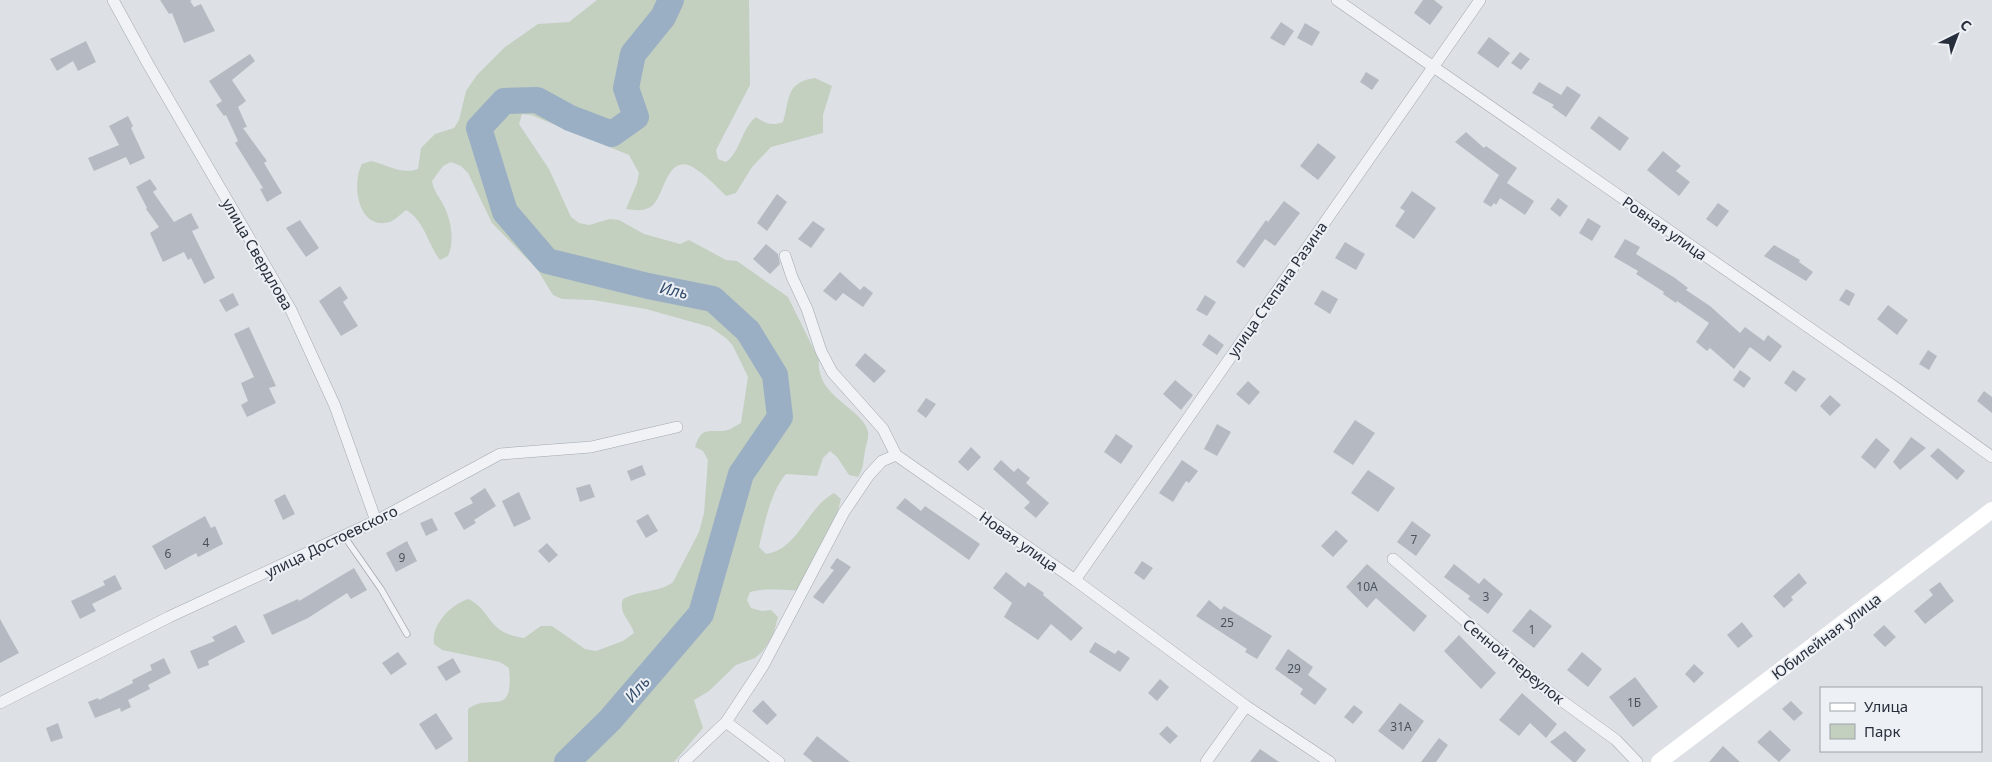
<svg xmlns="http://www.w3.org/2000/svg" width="1992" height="762" viewBox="0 0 1992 762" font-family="'Noto Sans',sans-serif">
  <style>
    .green { fill: #c3cfbf }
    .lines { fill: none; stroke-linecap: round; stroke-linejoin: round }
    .river { stroke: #9aafc4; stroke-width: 26 }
    .building { fill: #b5bac2 }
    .lane-casing { stroke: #a3a8b0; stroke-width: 7 }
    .street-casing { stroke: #a3a8b0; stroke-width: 12 }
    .lane { stroke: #f0f2f5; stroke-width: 5.5 }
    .street { stroke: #f0f2f5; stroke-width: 11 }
    .secondary { stroke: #fff; stroke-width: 16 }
    .labels { text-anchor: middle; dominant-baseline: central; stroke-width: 4; stroke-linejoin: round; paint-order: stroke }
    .number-label { font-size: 12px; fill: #4b525e }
    .street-label { font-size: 15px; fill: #282f3c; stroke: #edf0f4 }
    .water-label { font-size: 16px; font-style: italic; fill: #354e6d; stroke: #edf0f4 }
  </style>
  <rect width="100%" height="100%" fill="#dde1e6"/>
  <!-- green -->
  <path class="green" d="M597,0H749L750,85L716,150L718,159L726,162C741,151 741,129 756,117C766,124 772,126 783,122C790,98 786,82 815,78L832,86L823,115V133L771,147L752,167L736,193L726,196C717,187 708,177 697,170C667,148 665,196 652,206C644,212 634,210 626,209L637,183L639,173L629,155L531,115L522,114L519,124L549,169L571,217L579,223L589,225L610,219L619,220L644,234L680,244L689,240L726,260L737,261L788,297L819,360C815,397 863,408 868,432C869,439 866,444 865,451C863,461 864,468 858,477L849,475L837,457L830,451L823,458L817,476L786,474C771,491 764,525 759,547L766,554C799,549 806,508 834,493L841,499L836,518L802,590C784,591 768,587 750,592L747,600L751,608L762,611L771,610L778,617L773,636L762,652L755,658L736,665L709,691L694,700L703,728L674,762H468V709C491,692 514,720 509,668L500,662L442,650L434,644C431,625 450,605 468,599C492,610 486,633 524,638L541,626H552L585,649L596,651L623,641L634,633C630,619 618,614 623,599C639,590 659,593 673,582L699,532L704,513L708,460L703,451L695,447C701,429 705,431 722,431C729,431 735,426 741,423L748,377L733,346L726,338L710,327L646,309L593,300L562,299L553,295L537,269L492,223L468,173L461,166L451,162L443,166L432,181C434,192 439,196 444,206C451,220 455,241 448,256L440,260C427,243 425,221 406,210C401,214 395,220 390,222C358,231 351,184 362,164L371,161C388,165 401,175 418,169L421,148L435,134L454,128L459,120L466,91L477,75L505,47L538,24L569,22Z"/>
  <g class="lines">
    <!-- river -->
    <path class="river" d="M567,762L610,720L701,614L741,474L780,417L775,375L748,331L713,299L648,286L547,261L505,212L479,128L504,101L537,100L570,118L612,134L636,117L626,88L633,54L663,17L671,0"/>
  </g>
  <!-- building -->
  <path class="building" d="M160,0H192L190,1L194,7L201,4L215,31L184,43L172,13L169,14Z
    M1423,0H1434L1443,7L1430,25L1414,13Z
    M1281,22L1294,31L1284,46L1270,38Z
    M1305,23L1320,32L1312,46L1297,38Z
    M1489,37L1510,53L1498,68L1477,53Z
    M86,41L96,62L78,71L73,61L57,71L50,59Z
    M1520,52L1530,59L1521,70L1511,63Z
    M250,54L255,61L232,80L246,101L238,107L247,127L243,128L267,161L264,163L282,193L267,202L260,189L263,188L235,143L238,141L226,115L224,116L216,105L222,101L209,81Z
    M1366,72L1379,80L1372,90L1360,82Z
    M1539,82L1561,95L1567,86L1581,95L1566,117L1552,107L1554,105L1532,93Z
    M128,116L133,126L131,128L145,158L130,165L126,157L94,171L88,158L119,145L109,126Z
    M1599,116L1629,138L1620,151L1590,128Z
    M1466,132L1484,148L1486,146L1517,168L1507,183L1534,201L1525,215L1500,198L1496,205L1494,203L1491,207L1483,202L1499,175L1455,142Z
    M1318,143L1336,157L1318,180L1300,166Z
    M1663,151L1681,166L1676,171L1690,182L1679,196L1647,170Z
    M150,179L157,189L153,192L174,222L191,213L199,228L192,231L215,278L204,284L191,258L188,260L184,252L163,262L150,233L159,227L146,209L147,208L136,187Z
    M1412,191L1436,208L1414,239L1395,226L1405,211L1400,208Z
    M777,194L787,202L767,231L757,223Z
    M1558,198L1568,206L1560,217L1550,209Z
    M1284,201L1300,213L1275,246L1265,239L1244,268L1236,262L1266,220L1268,222Z
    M1718,203L1729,211L1717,227L1706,219Z
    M1588,218L1601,226L1592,241L1579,233Z
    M300,220L319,248L306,257L286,228Z
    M813,221L825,229L811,248L798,239Z
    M1625,239L1640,247L1636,254L1675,278L1688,288L1686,290L1710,306L1740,333L1745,327L1764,341L1768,335L1782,346L1770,362L1750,347L1734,369L1710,348L1707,351L1696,342L1709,323L1677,301L1676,303L1663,294L1664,292L1636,274L1638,271L1614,257Z
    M1345,242L1365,254L1356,270L1335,258Z
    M766,244L778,254L780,264L770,274L753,259Z
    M1774,245L1800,260L1799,262L1813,272L1806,281L1764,256Z
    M840,272L860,290L864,286L873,293L863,307L843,293L836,301L823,291Z
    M340,286L348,298L343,302L358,326L341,336L319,301Z
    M1846,289L1855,294L1849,306L1839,300Z
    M1322,290L1338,299L1330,314L1314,304Z
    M233,293L239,305L226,312L219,300Z
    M1205,295L1216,302L1207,316L1196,310Z
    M1888,305L1908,320L1897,335L1877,319Z
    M249,327L276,386L269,388L276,403L247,417L241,405L248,401L241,383L254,377L234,334Z
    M1209,334L1224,345L1217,355L1202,345Z
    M1928,350L1937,356L1929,370L1919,364Z
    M865,353L886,371L874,383L855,365Z
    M1740,370L1751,378L1744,388L1733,380Z
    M1793,370L1806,379L1796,392L1784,383Z
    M1175,380L1193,395L1181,410L1163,394Z
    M1248,381L1260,392L1249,405L1236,394Z
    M1984,391L1992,397V413L1977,401Z
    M1830,395L1841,405L1830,416L1820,406Z
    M926,398L936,404L926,418L917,411Z
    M1355,420L1375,433L1353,465L1333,452Z
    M1217,424L1231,432L1217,456L1204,449Z
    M1116,434L1133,446L1121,464L1104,452Z
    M1911,437L1926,448L1900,470L1893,462Z
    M1876,438L1890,450L1875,469L1861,457Z
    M971,447L981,457L968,471L958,462Z
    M1938,448L1965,471L1957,480L1930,456Z
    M1001,460L1014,472L1018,468L1030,478L1026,483L1049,503L1036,518L1024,508L1030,502L993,469Z
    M1182,460L1198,471L1189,483L1186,481L1173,502L1159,493Z
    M642,465L646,475L631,481L627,471Z
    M1368,470L1395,488L1378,512L1351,493Z
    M590,484L595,497L580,502L576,488Z
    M485,488L496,506L474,520L476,523L464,530L454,513L473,503L470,498Z
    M519,492L531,519L514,527L502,501Z
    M285,494L295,514L283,520L274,500Z
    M905,498L921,511L925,506L980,544L969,560L896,508Z
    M648,514L658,531L646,538L636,521Z
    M205,516L211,528L215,526L223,544L198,557L196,553L165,570L152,546Z
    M432,518L438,530L426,536L420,523Z
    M1412,521L1431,535L1416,556L1397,542Z
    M1336,530L1348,541L1333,557L1321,546Z
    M407,541L417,561L396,572L386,553Z
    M547,543L558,555L549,563L538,551Z
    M837,558L851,567L823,604L813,597L834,570L830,568Z
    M1142,561L1153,568L1144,580L1134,573Z
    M1367,564L1427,616L1414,632L1376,598L1367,608L1346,587Z
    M1454,564L1479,584L1484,578L1503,594L1488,614L1468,599L1470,596L1444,577Z
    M354,568L367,590L351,599L347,593L308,618L272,635L263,615L298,599L299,601Z
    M1006,572L1025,587L1028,582L1044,593L1043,595L1083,628L1071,641L1051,624L1038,640L1004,617L1012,603L993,588Z
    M1799,573L1807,583L1791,597L1793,600L1784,608L1773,596Z
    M115,575L122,589L92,604L96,611L80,619L71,601L105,585L103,581Z
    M1940,582L1954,601L1925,624L1914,611L1933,595L1929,590Z
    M1209,600L1221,610L1224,606L1272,636L1257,659L1245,652L1247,649L1196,616Z
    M1530,609L1552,626L1534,648L1512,631Z
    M0,619L19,653L0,663Z
    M1742,622L1753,636L1738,648L1727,635Z
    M236,625L245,642L208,661L209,665L198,669L190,651L215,641L212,637Z
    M1884,625L1896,637L1885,647L1873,635Z
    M1459,635L1496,673L1481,689L1444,651Z
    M1095,642L1115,654L1118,650L1130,658L1120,672L1089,652Z
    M1288,649L1313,667L1308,675L1327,689L1315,705L1300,694L1303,689L1275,669Z
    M398,652L407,664L391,675L382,663Z
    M1582,652L1602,669L1588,687L1567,670Z
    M164,658L171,673L148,685L150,689L128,700L131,707L121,712L120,708L95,718L88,702L98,698L99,700L133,683L132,680L152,670L150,665Z
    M453,658L461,672L446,681L437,667Z
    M1694,664L1704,673L1694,683L1685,674Z
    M1635,677L1658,707L1633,727L1609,697Z
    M1160,679L1169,687L1157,701L1148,693Z
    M1522,693L1557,724L1546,738L1530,723L1519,736L1499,720Z
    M763,700L777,715L767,725L752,711Z
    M1791,701L1803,713L1794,721L1782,709Z
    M1400,703L1424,721L1403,750L1378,731Z
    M1354,705L1363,712L1353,724L1344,717Z
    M436,713L453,739L436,750L419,724Z
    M58,723L63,738L51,742L46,728Z
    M1167,726L1178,736L1170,744L1159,734Z
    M1770,730L1791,750L1779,762L1757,742Z
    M1565,731L1586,750L1576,762H1573L1550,742Z
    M817,736L850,762H813L803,754Z
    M1439,738L1448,745L1436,762H1421Z
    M1723,746L1740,762H1709Z
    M1260,749L1279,762H1250Z"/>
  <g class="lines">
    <defs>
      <path id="lane" d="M344,536L381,589L407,634"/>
      <path id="street" d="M113,0L148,64L291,310L335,406L376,521
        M1337,0L1899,390L1992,457
        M785,256L792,277L807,309L821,351L832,372L883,429L896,455L1075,580L1246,706L1330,762
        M1393,559L1540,685L1616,740L1637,762
        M1075,580L1480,0
        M0,703L169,617L376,521L500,454L591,447L677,427
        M726,722L779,762
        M684,762L726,722L763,666L844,512L869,475L882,461L896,455
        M1206,762L1246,706"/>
    </defs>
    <!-- lane casing -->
    <use href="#lane" class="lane-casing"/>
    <!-- street casing -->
    <use href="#street" class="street-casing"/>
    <!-- lane -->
    <use href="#lane" class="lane"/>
    <!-- street -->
    <use href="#street" class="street"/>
    <!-- secondary -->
    <path class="secondary" d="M1659,762L1992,510"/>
  </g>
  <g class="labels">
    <!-- number labels -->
    <g class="number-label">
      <text x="1414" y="539">7</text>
      <text x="206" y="542">4</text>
      <text x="168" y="553">6</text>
      <text x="402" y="557">9</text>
      <text x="1367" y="586">10А</text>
      <text x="1486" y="596">3</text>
      <text x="1227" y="622">25</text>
      <text x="1532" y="629">1</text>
      <text x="1294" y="668">29</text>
      <text x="1634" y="702">1Б</text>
      <text x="1401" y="726">31А</text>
    </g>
    <!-- street labels -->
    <g class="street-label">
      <text transform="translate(1665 228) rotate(35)">Ровная улица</text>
      <text transform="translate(258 254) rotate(60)">улица Свердлова</text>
      <text transform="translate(1277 289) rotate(-55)">улица Степана Разина</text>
      <text transform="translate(331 541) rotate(-26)">улица Достоевского</text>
      <text transform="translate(1019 541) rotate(35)">Новая улица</text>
      <text transform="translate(1826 636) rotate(-37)">Юбилейная улица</text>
      <text transform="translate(1514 661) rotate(39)">Сенной переулок</text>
    </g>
    <!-- water labels -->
    <g class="water-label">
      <text transform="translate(674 290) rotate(13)">Иль</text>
      <text transform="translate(637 689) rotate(-49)">Иль</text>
    </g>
  </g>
  <!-- legend -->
  <rect x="1820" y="687" width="162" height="65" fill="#edf0f4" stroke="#9ea3aa"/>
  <rect x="1830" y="703" width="25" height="8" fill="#ffffff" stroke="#9ea3aa"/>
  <text x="1864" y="712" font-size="15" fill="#282f3c">Улица</text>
  <rect x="1830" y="724" width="25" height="15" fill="#c3cfbf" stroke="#9ea3aa"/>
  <text x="1864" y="737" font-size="15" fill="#282f3c">Парк</text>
  <!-- north arrow -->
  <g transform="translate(1957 35) rotate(42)" stroke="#edf0f4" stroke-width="4" paint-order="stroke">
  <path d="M0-4L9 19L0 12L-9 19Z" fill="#282f3c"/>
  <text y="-8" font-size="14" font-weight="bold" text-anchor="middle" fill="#282f3c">С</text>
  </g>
</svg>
